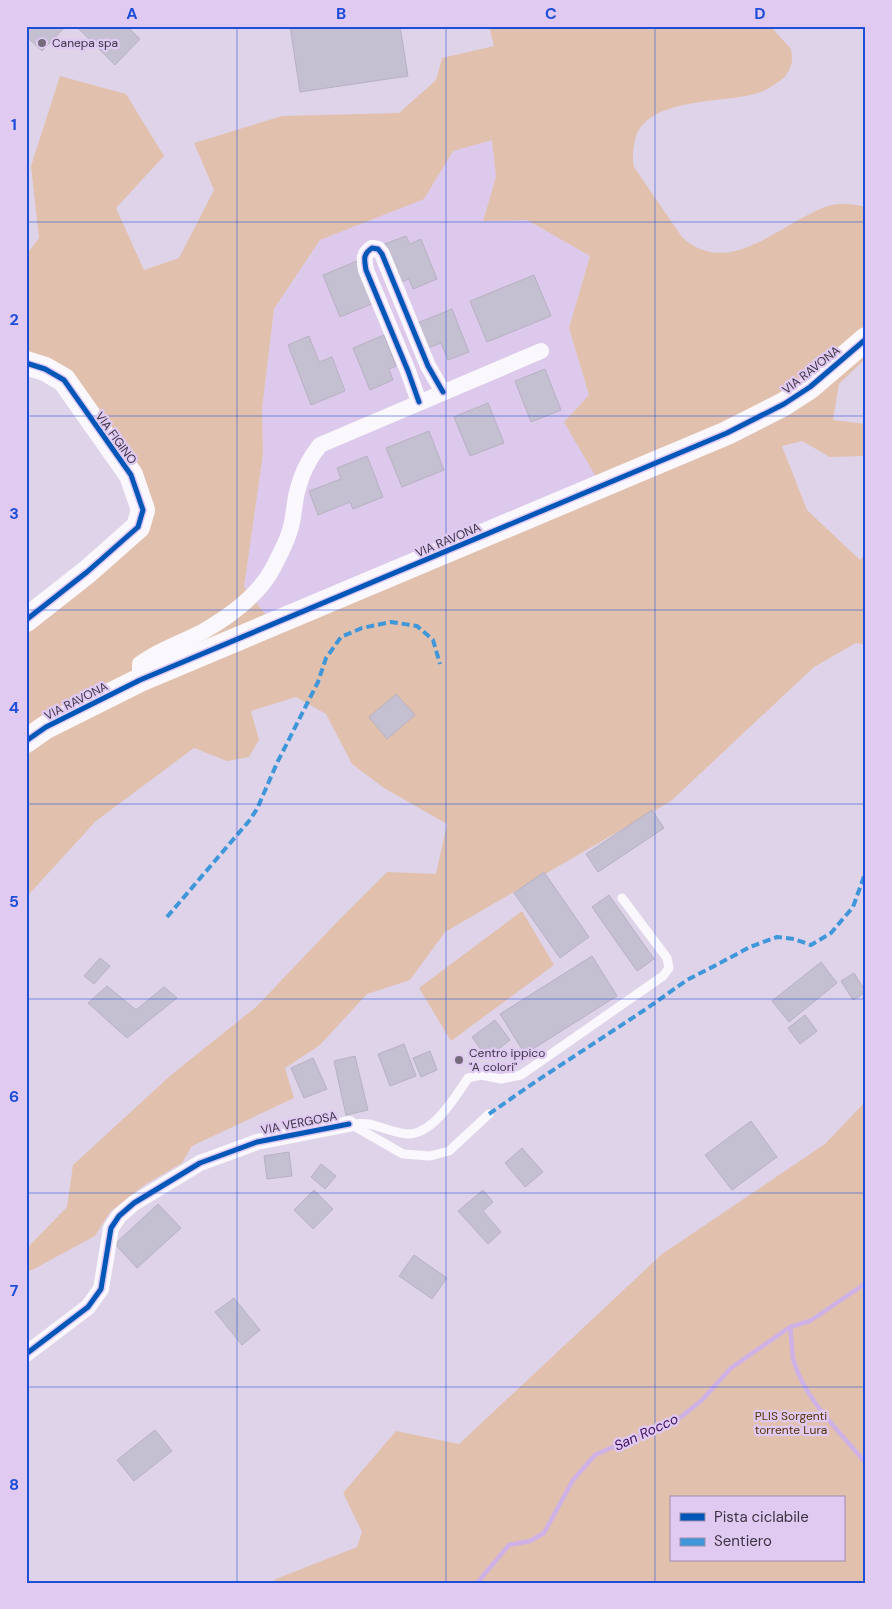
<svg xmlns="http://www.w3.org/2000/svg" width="892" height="1609" viewBox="0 0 892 1609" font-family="'DM Sans',sans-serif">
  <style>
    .built { fill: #dcc9ec }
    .green { fill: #e1c1ae; fill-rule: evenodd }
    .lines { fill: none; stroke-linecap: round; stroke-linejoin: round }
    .stream { stroke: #cfb1e6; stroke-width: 4.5 }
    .building { fill: #c5c0d1; stroke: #b7b1c2 }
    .lane { stroke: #faf8fc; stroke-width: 9 }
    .street { stroke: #faf8fc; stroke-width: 16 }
    .secondary { stroke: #faf8fc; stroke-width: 24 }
    .quiet { stroke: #3f97da; stroke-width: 4; stroke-dasharray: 8 4; stroke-linecap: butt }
    .cycleway-casing { stroke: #e0caf2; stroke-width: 8 }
    .cycleway { stroke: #0057b8; stroke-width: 5 }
    .grid { fill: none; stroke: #1d4ed8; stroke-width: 1; stroke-opacity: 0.55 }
    .poi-dot { fill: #756b7d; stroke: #e0caf2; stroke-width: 2 }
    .labels { text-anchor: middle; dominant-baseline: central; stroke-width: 4.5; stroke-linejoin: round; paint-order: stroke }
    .poi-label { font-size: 12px; fill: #3c3343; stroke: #e0caf2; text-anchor: start }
    .street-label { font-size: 12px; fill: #3c3343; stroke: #e0caf2 }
    .park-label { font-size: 12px; fill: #533100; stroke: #e0caf2 }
    .water-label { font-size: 14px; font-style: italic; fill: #400f5b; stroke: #e0caf2 }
    .neatline { fill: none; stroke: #1d4ed8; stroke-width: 2 }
    .grid-label { font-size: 16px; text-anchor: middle; font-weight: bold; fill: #1d4ed8 }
  </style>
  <rect width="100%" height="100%" fill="#dfd3e9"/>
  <!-- built -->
  <path class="built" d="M492,140L496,177L483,220H527L590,256L569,328L589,395L596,477L269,619L244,587L263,454L262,409L274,309L320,240L424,199L453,151Z"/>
  <!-- green -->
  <path class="green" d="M489,26H770L791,49C792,55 793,62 790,68C787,76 782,80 775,84C769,88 764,91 758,93C724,104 646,96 635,140C633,150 632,158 634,167L682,237C729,281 782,221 828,206C841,202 853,204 866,207V358L839,384L833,420L866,424V454L862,456L830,457L802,441L782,446L807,510L860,560L866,553V645L856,643L814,667L671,801L445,932L410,980L367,994L320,1045L285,1068L294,1098L192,1146L182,1163L146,1184L110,1212L95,1236L30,1271L26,1267V1249L67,1207L73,1165L171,1075L256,1007L336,923L387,872L436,874L447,824L384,788L352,764L326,714L296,697L251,711L259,740L249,757L227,761L194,748L96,821L30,893L26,899V630L148,527L69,372L26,350V255L39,238L31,166L60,76L126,94L164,156L116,208L144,270L179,258L214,190L194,143L282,116L399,113L436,80L442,58L494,46ZM492,140L496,177L483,221L527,220L590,256L569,328L589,395L564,422L596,477L269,619L244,587L263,454L262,409L274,309L320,240L424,199L453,151Z
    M522,911L554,965L451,1041L419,988Z
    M866,1101V1583H271L276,1579L357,1547L362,1532L343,1493L396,1431L459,1444L662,1254L825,1144ZM671,1498H843V1560H671Z"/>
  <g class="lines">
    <!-- stream -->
    <path class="stream" d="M790,1327C792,1338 791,1351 794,1362C806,1401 840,1432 866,1463
      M477,1583L509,1545L530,1541L544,1533L573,1480L595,1455L681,1417L702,1400L731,1368L790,1327L810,1321L866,1283"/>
  </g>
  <!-- building -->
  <path class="building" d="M26,26H66L42,51L26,36Z
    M76,26H127L140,39L115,65Z
    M290,26H400L408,76L300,92Z
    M406,236L410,244L421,239L437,279L413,289L409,279L397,283L382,245Z
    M357,261L374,303L340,317L323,275Z
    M534,275L551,316L487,342L470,301Z
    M452,309L469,352L448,360L441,343L425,349L415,324Z
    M384,335L396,366L389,369L393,380L370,390L353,348Z
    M309,336L319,362L332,357L345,391L311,405L288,345Z
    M545,369L561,410L531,422L515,381Z
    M488,403L504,443L470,456L454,417Z
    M429,431L444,470L402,487L386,448Z
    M367,456L383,497L353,509L350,502L318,515L309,491L341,479L337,468Z
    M396,694L415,715L387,739L369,717Z
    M652,810L664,828L598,872L586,854Z
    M544,872L589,937L560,958L514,893Z
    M609,895L654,959L637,971L592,907Z
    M592,956L617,996L525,1054L500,1014Z
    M100,958L110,966L94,984L84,976Z
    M821,962L837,983L789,1022L772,1001Z
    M854,973L866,992L853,1000L841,981Z
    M107,986L136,1010L164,987L177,998L127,1038L88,1003Z
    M805,1015L817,1031L800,1044L788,1028Z
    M495,1020L510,1040L487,1058L472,1037Z
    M404,1044L416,1076L390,1086L378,1054Z
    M430,1051L437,1070L421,1077L413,1058Z
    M355,1056L368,1110L346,1115L334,1061Z
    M313,1058L327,1089L304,1098L291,1068Z
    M751,1121L777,1157L732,1190L705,1155Z
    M522,1148L543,1172L525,1187L505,1163Z
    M289,1152L292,1176L267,1179L264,1156Z
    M321,1164L336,1176L325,1189L311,1177Z
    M314,1190L333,1209L313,1229L294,1210Z
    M483,1190L493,1202L483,1211L501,1232L488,1244L458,1211Z
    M158,1204L181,1228L137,1268L115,1244Z
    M414,1255L447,1278L432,1299L399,1276Z
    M234,1298L260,1330L242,1345L215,1312Z
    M155,1430L172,1451L134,1481L117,1460Z"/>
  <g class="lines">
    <!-- lane -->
    <path class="lane" d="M349,1124C355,1124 362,1123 369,1124C382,1127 394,1133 407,1134C433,1135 456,1096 468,1078L481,1075L501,1079L521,1075L663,976L669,968L667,958L622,898
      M354,1126L403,1154L430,1156L449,1151L489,1114"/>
    <!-- street -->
    <path class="street" d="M419,402L408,371L366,270C364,259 363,254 372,248L378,249L382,254L428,366L443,392
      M140,680V664C160,649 182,643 204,631C230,616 259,595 273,568C279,556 287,542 290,530C294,518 294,504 297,492C302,473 308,460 320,445L541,351
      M26,1354L88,1307L101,1289L111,1228L119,1216L134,1203L200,1163L257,1142L349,1124"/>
    <!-- secondary -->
    <path class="secondary" d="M26,363L45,369L64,380L131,475L143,510L138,527L87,572L26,620
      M26,741L46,727L140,680L727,433L784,404L810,387L866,339"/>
    <!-- quiet -->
    <path class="quiet" d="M167,917L249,821L257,809L277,763L318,682L326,658L341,637L362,628L391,622L417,626L433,640L440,664
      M489,1114L535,1082L646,1009L687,980L720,963L750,947L777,937L794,939L811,945L831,933L853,907L866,871"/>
    <defs>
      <path id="cycleway" d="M26,363L45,369L64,380L131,475L143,510L138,527L87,572L26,620
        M419,402L408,371L366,270C364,259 363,254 372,248L378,249L382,254L428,366L443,392
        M26,741L46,727L140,680L727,433L784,404L810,387L866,339
        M26,1354L88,1307L101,1289L111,1228L119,1216L134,1203L200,1163L257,1142L349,1124"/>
    </defs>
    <!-- cycleway casing -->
    <use href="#cycleway" class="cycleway-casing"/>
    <!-- cycleway -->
    <use href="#cycleway" class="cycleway"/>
  </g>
  <!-- grid -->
  <path class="grid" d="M237,26V1583M446,26V1583M655,26V1583M26,222H866M26,416H866M26,610H866M26,804H866M26,999H866M26,1193H866M26,1387H866"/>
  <!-- markers -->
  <g class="poi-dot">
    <circle cx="42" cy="43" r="5"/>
    <circle cx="459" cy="1060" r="5"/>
  </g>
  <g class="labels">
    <!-- poi labels -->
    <g class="poi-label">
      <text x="52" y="43">Canepa spa</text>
      <text x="469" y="1053">Centro ippico<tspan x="469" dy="14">"A colori"</tspan></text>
    </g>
    <!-- street labels -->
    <g class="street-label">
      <text transform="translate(811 370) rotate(-38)">VIA RAVONA</text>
      <text transform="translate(116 438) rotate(54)">VIA FIGINO</text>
      <text transform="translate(448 540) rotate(-23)">VIA RAVONA</text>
      <text transform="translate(76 701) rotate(-27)">VIA RAVONA</text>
      <text transform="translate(299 1123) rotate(-11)">VIA VERGOSA</text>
    </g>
    <!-- park labels -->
    <g class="park-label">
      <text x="791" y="1416">PLIS Sorgenti<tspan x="791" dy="14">torrente Lura</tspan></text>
    </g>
    <!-- water labels -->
    <g class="water-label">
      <text transform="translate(646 1432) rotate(-25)">San Rocco</text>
    </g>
  </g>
  <!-- border -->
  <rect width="892" height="1609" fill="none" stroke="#e0caf2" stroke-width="55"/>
  <!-- legend -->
  <rect x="670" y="1496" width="175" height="65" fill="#e0caf2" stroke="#9e8eac"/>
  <rect x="680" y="1513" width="25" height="8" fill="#0057b8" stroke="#9e8eac"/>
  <text x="714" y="1522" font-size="15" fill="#3c3343">Pista ciclabile</text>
  <rect x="680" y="1538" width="25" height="8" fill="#3f97da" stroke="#9e8eac"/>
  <text x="714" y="1546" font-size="15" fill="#3c3343">Sentiero</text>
  <rect x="28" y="28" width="836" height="1554" class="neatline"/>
  <g class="grid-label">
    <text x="132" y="19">A</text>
    <text x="341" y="19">B</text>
    <text x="551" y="19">C</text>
    <text x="760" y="19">D</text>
    <text x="14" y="130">1</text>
    <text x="14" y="325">2</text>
    <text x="14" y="519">3</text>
    <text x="14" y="713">4</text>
    <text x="14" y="907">5</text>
    <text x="14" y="1102">6</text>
    <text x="14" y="1296">7</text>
    <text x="14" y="1490">8</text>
  </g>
</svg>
